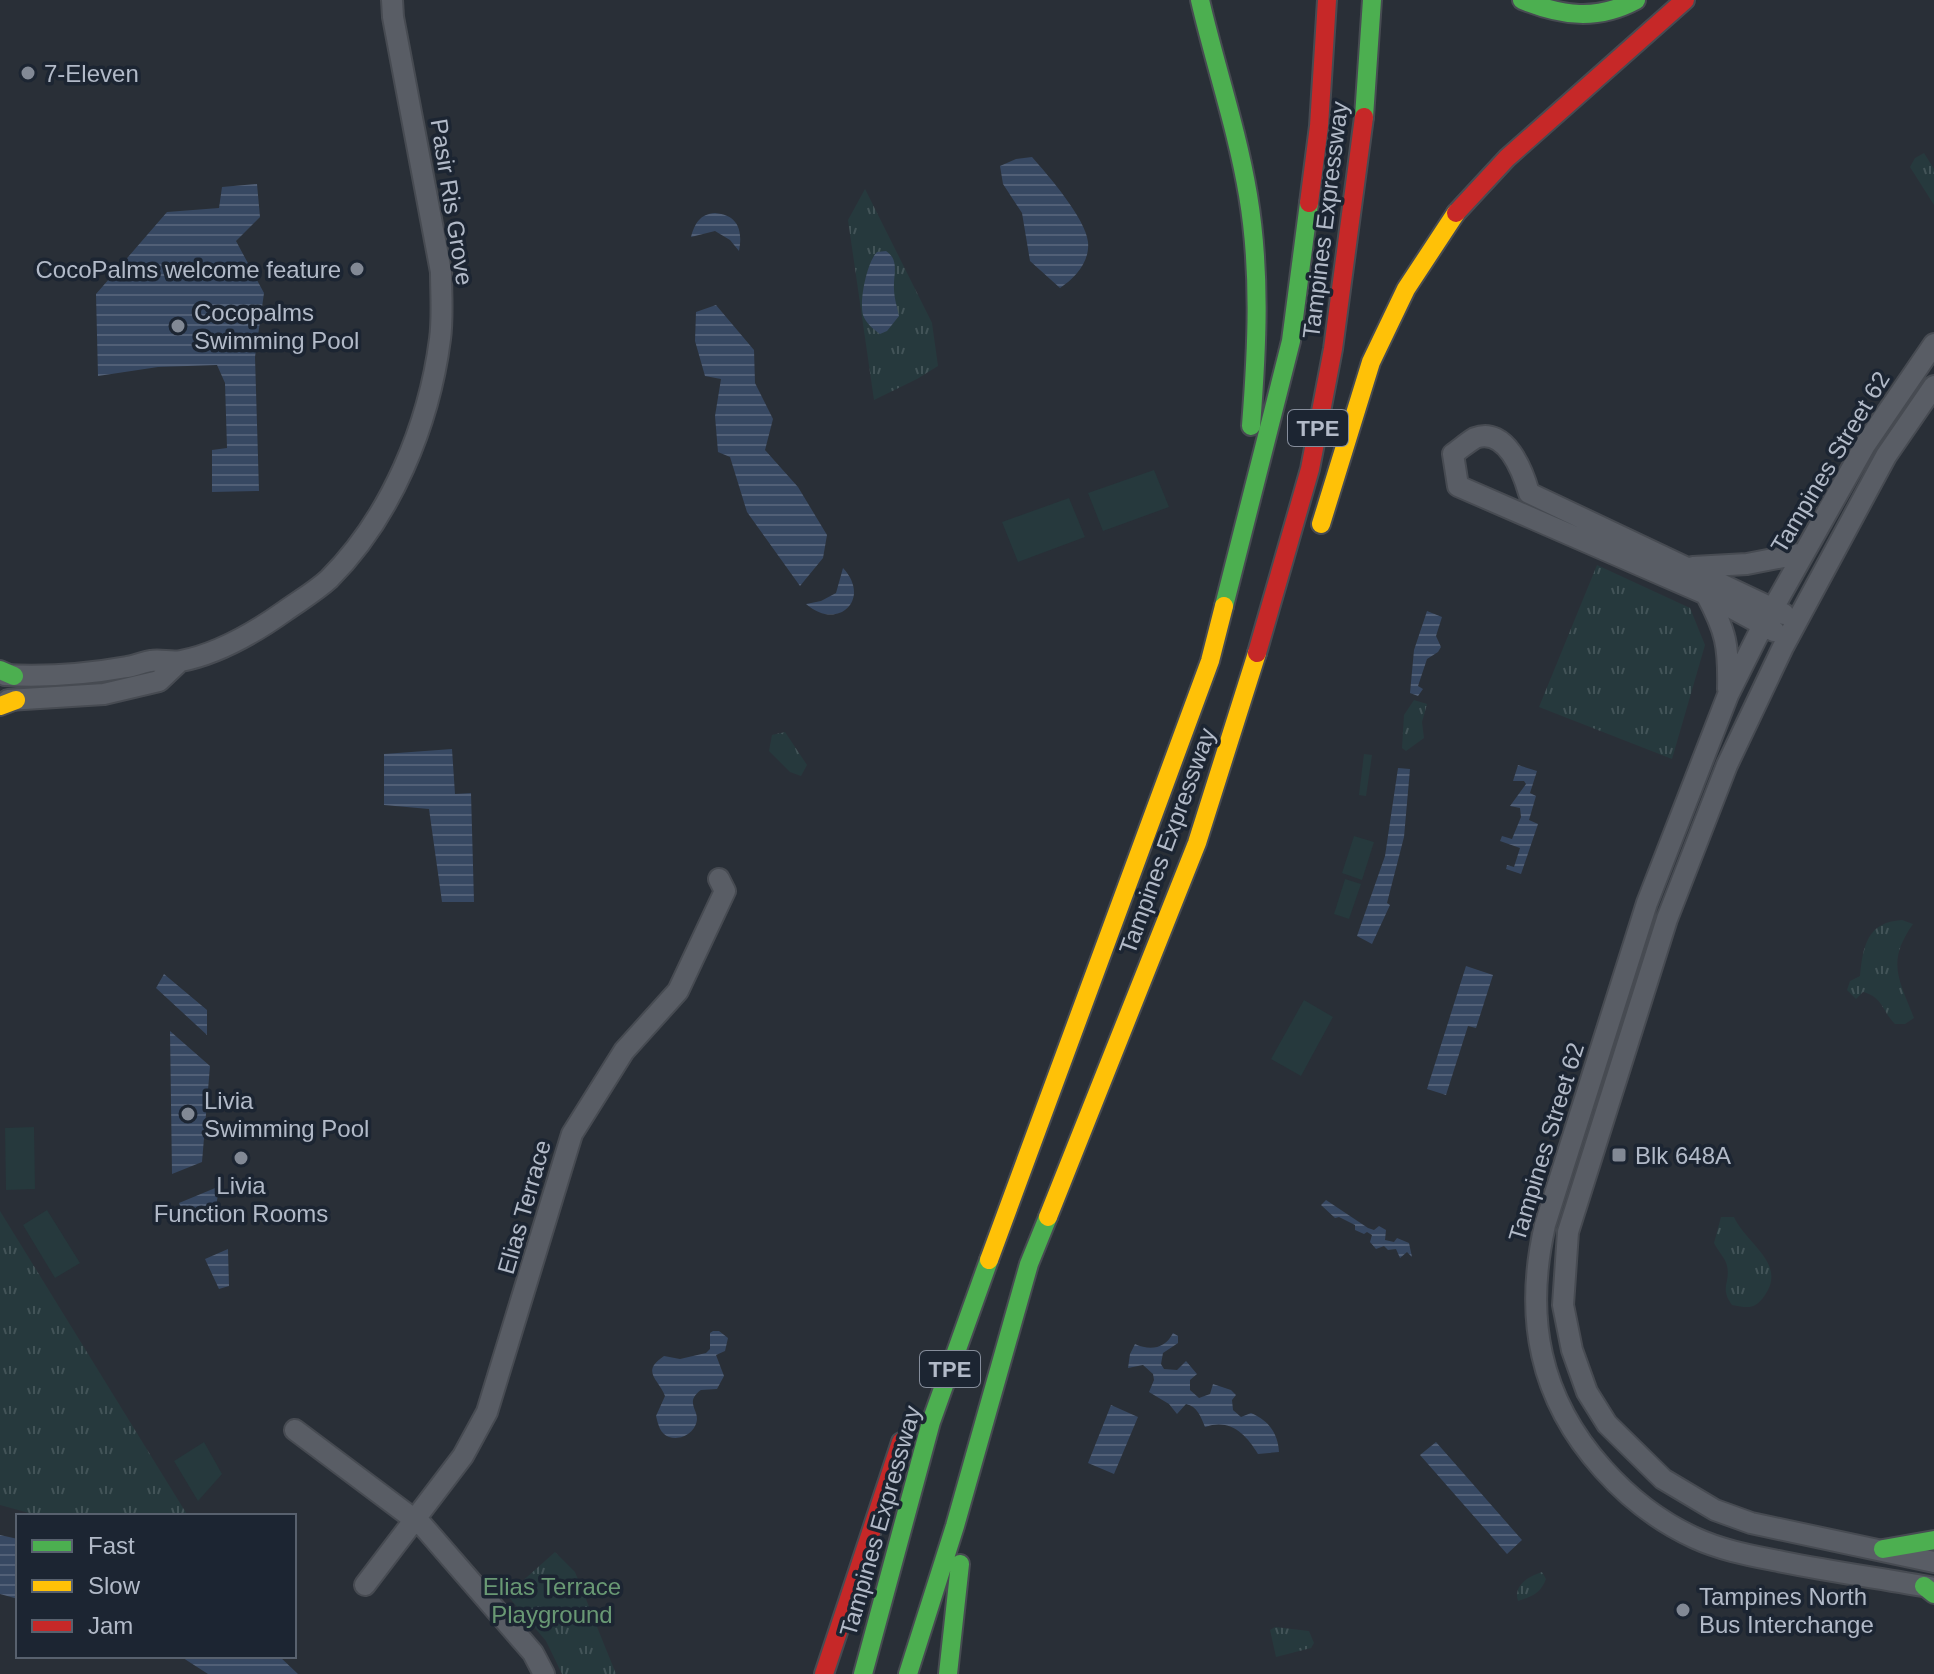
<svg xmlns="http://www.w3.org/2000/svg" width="1934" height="1674" viewBox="0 0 1934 1674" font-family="Arial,sans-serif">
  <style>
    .grass { fill: url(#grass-tufts) }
    .pitch { fill: #26393d }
    .water { fill: url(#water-rules) }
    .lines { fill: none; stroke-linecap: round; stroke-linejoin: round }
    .street-casing { stroke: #474b52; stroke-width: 24 }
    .fast-casing { stroke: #474b52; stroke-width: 22 }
    .slow-casing { stroke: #474b52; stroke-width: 22 }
    .jam-casing { stroke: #474b52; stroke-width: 22 }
    .street { stroke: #595d65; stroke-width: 20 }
    .fast { stroke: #4caf50; stroke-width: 18 }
    .slow { stroke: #ffc107; stroke-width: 18 }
    .jam { stroke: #c62828; stroke-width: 18 }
    .poi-dot { fill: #828995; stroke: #1c2532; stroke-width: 3 }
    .labels { text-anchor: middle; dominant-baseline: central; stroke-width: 7; stroke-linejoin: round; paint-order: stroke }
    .shield { fill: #1c2532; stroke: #858d9b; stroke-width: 2 }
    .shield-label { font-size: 22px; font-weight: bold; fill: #b2bac8 }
    .poi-label { font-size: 24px; fill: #b2bac8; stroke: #1c2532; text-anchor: start }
    .street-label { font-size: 24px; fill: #b2bac8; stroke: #1c2532 }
    .park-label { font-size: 24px; fill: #699974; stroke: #1c2532 }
  </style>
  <defs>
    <pattern id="grass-tufts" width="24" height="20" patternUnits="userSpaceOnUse" patternTransform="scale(2)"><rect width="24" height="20" fill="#26393d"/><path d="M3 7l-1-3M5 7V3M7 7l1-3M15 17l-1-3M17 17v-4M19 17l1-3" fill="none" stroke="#435458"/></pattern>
    <pattern id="water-rules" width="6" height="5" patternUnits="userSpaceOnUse" patternTransform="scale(2)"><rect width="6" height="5" fill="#374862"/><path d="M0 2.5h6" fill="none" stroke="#526077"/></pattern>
  </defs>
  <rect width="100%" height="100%" fill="#292f37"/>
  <!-- grass -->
  <path class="grass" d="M1924,153L1934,169V205L1910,167L1915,158Z
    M865,189L932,323L938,366L917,379L874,400L848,220Z
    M1597,565L1690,608L1705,645L1672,759L1539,707Z
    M1414,700L1427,704L1422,722L1424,738L1406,751L1402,748L1404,715Z
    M785,732L807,765L801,776L790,772L769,751L772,735Z
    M1364,754L1372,755L1366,796L1359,795Z
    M1902,920L1913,924C1886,962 1899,979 1914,1018L1905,1024H1895C1882,1011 1883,997 1863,992L1856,999L1847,990L1850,981L1860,976C1863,946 1867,922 1902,920Z
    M0,1211L188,1516H40L0,1505Z
    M1721,1217H1734C1746,1244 1787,1263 1765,1295C1755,1310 1748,1308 1732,1305C1719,1287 1731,1283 1727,1266C1726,1259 1718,1251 1714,1243Z
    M555,1552L575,1572L616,1674H562L546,1641L507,1595Z
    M1542,1572L1546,1579C1540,1594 1533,1596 1518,1601C1513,1585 1529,1576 1542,1572Z
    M1275,1627L1309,1631L1314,1643L1311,1648L1276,1657L1270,1630Z"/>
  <!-- pitch -->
  <path class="pitch" d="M1154,470L1169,507L1103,531L1088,493Z
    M1069,498L1085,537L1018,562L1002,522Z
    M1354,836L1374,842L1362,880L1342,873Z
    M1345,879L1361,884L1349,919L1334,914Z
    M1304,1000L1333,1017L1301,1076L1271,1059Z
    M34,1127L35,1189L6,1190L5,1128Z
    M47,1210L80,1263L55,1278L23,1225Z
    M204,1442L222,1474L198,1501L174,1461Z"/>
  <!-- water -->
  <path class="water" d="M1032,157C1048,175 1086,219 1088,242C1090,262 1075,278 1060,288L1030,261L1022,213L1003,184L1000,166L1016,159Z
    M257,184L260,217L236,241L264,293L255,357L259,491L212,492V450L227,448L225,383L217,365L158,367L98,376L96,294L167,212L219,208L222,187Z
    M715,213C738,215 743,230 739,251L730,240L715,231L691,237C695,223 700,214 715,213Z
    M886,251C900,260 893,275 894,289C894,297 897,307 899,316L887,331L880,334C873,329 866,323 863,315C859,301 867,262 877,252Z
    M716,305L754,350L755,383L773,419L765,450L798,487L827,535L823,558L800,586L747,512L730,457L718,452L715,416L721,379L705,376L695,341L696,312Z
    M843,568C872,599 838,632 806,604L821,601L836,593Z
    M1427,611L1442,617L1436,636L1441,647L1438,652L1427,659L1418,686L1423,689L1418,696L1410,693L1414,650Z
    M452,749L455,794L471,793L474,902H442L429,809L384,805V754Z
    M1518,765L1537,771L1530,793L1536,796L1529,820L1538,824L1521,874L1506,869L1507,865L1514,867L1520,848L1500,841L1502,836L1512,839L1521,817L1520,808L1510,806L1526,784L1524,781H1513Z
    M1398,768L1410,769L1404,837L1387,903L1390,905L1372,944L1357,936L1385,856Z
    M1466,966L1493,975L1476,1028L1468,1026L1446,1095L1427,1089Z
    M164,974L207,1010V1035L156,988Z
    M170,1031L210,1066L202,1162L172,1174Z
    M220,1186L216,1205L184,1216L179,1203Z
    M1326,1200L1368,1228L1374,1230L1379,1226L1386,1230L1385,1240L1394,1242L1397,1238L1409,1243L1412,1257L1407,1252L1400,1258L1396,1249L1388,1250L1384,1246L1376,1249L1370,1242L1372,1235L1367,1232L1364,1234L1355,1230V1225L1339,1217L1335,1218L1321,1205Z
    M228,1249L229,1286L219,1289L205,1259Z
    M713,1331H719L728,1338L725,1351L716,1355L724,1376L717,1389L701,1390C698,1392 694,1396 693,1400C692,1407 697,1412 697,1419C696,1432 682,1441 669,1437C660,1434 658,1424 656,1416L665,1396C659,1379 640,1372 664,1356L680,1359L706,1353L710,1349V1333Z
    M1173,1333L1178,1336V1343L1163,1353L1161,1364L1164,1369L1177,1370L1186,1361L1197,1374L1190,1380V1390L1199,1398L1210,1394L1213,1384L1231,1390L1236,1395L1232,1400L1233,1410L1241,1417L1251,1413C1268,1420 1278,1433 1279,1452L1258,1454C1246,1434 1230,1418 1205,1427C1201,1417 1197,1406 1186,1404L1177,1414L1169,1404L1149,1392L1154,1380L1153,1374L1143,1365L1128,1368L1130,1354L1135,1344C1150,1351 1165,1349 1173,1333Z
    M1111,1405L1138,1417L1114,1474L1088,1463Z
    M1436,1442L1522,1540L1507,1554L1420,1455Z
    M0,1535L18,1539V1599L0,1594Z
    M180,1656H279L298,1674H208Z"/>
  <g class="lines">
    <defs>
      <path id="street" d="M1934,344L1865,445L1758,635L1728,695L1647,903L1545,1225C1524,1317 1539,1398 1603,1469C1628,1497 1660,1522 1695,1538C1723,1551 1754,1556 1783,1562C1833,1572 1884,1579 1934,1588
        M1934,386L1886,456L1783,647L1727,765L1667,919L1568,1232L1563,1305L1572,1350L1587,1392L1607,1424L1663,1479L1715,1510L1751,1523L1934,1562
        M1693,567L1747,564L1804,553
        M1706,594C1726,631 1729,646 1728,689
        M1774,631L1706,594L1458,486L1453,454C1460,449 1468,442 1475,438C1506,426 1523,472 1529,493L1784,614
        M5,675C45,677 88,674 127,667C135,666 143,662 151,661C160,659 171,663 181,661C218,654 254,633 285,611C299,601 316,591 329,579C391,517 429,425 440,339C443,317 441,294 441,272L393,17L392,0
        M8,700L104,694L159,681L179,662
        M295,1430L423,1526L533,1653L544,1674
        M365,1585L463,1456L487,1412L572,1134L624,1051L678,991L725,891L719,879"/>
      <path id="fast" d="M1200,0C1215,65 1237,129 1248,195C1261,272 1257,349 1251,426
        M1522,0C1562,16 1597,21 1636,0
        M1364,117L1372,0
        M1224,606L1291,341L1309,203
        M0,670L14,676
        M1883,1549L1934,1540
        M1924,1586L1934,1594
        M863,1674L931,1422L989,1260
        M908,1674L955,1526L1029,1264L1048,1217
        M948,1674L960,1564"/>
      <path id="slow" d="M1321,524L1371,362L1406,289L1456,213
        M0,706L16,700
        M1048,1217L1197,843L1257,653
        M989,1260L1210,661L1224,606"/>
      <path id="jam" d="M1309,203L1319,126L1327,0
        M1456,213L1507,158L1685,0
        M1257,653L1310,469L1333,349L1364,117
        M824,1674L901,1442"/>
    </defs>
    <!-- street casing -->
    <use href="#street" class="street-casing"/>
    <!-- fast casing -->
    <use href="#fast" class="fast-casing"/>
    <!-- slow casing -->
    <use href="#slow" class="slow-casing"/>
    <!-- jam casing -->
    <use href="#jam" class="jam-casing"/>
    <!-- street -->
    <use href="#street" class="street"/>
    <!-- fast -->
    <use href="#fast" class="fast"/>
    <!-- slow -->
    <use href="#slow" class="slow"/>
    <!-- jam -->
    <use href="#jam" class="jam"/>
  </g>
  <!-- markers -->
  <g class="poi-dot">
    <circle cx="28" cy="73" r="8"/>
    <circle cx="357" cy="269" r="8"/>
    <circle cx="178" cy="326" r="8"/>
    <circle cx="188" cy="1114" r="8"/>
    <rect x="1611" y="1147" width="16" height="16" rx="4"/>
    <circle cx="241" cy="1158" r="8"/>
    <circle cx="1683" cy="1610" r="8"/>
  </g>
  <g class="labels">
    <!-- shield labels -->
    <g class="shield">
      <rect x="1288" y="410" width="60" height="36" rx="6"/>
      <rect x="920" y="1351" width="60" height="36" rx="6"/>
    </g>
    <g class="shield-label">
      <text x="1318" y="428">TPE</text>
      <text x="950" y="1369">TPE</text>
    </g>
    <!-- poi labels -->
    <g class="poi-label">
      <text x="44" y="73">7-Eleven</text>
      <text x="341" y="269" text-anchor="end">CocoPalms welcome feature</text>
      <text x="194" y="312">Cocopalms<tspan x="194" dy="28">Swimming Pool</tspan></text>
      <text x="204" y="1100">Livia<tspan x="204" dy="28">Swimming Pool</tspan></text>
      <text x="1635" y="1155">Blk 648A</text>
      <text x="241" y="1185" text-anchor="middle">Livia<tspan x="241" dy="28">Function Rooms</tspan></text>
      <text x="1699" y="1596">Tampines North<tspan x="1699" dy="28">Bus Interchange</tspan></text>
    </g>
    <!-- street labels -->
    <g class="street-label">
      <text transform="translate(452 202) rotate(81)">Pasir Ris Grove</text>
      <text transform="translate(1325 220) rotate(-83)">Tampines Expressway</text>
      <text transform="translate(1830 462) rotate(-59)">Tampines Street 62</text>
      <text transform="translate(1167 841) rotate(-70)">Tampines Expressway</text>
      <text transform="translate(1546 1142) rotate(-73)">Tampines Street 62</text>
      <text transform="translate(524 1207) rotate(-74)">Elias Terrace</text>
      <text transform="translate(880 1521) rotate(-74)">Tampines Expressway</text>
    </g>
    <!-- park labels -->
    <g class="park-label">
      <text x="552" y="1586">Elias Terrace<tspan x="552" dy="28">Playground</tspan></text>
    </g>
  </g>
  <!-- legend -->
  <rect x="16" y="1514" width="280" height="144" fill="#1c2532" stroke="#58616e" stroke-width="2"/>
  <rect x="32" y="1540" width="40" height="12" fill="#4caf50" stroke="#58616e" stroke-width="2"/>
  <text x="88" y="1554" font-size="24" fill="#b2bac8">Fast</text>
  <rect x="32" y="1580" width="40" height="12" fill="#ffc107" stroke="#58616e" stroke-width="2"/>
  <text x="88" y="1594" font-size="24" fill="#b2bac8">Slow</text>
  <rect x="32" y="1620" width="40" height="12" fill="#c62828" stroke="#58616e" stroke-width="2"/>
  <text x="88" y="1634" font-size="24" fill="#b2bac8">Jam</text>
</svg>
